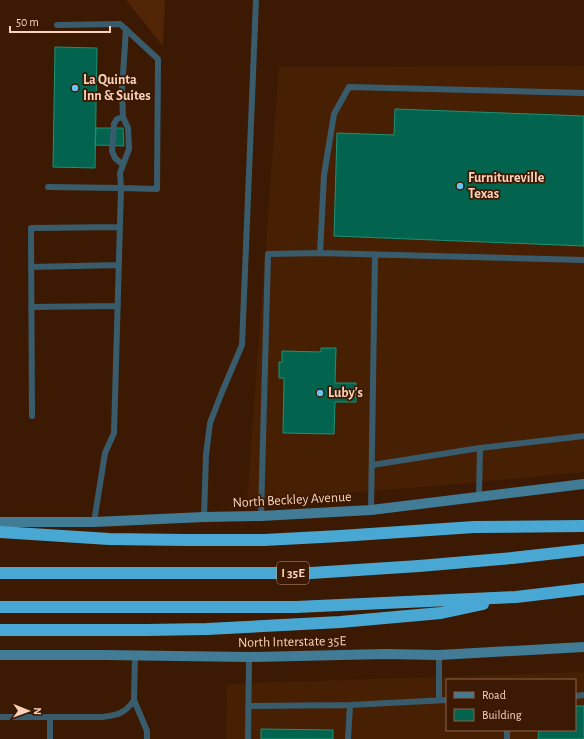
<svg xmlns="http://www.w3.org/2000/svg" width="584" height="739" viewBox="0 0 584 739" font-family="'Alegreya Sans',sans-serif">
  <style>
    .built { fill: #472004; fill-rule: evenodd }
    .green { fill: #512506 }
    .building { fill: #02644e; stroke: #1c9275 }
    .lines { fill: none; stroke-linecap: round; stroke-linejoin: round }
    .lane { stroke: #395c6d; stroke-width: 6 }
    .secondary { stroke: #417b96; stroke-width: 10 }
    .highway { stroke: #49a8d3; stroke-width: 12 }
    .poi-dot { fill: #68c4f0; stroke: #3c1902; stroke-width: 1.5 }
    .labels { text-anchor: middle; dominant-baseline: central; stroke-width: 3.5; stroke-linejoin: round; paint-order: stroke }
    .shield { fill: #3c1902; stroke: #c19a84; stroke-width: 1 }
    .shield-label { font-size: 13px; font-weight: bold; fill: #fad2bb }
    .poi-label { font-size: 14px; font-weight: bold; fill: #fad2bb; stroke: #3c1902; text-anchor: start }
    .street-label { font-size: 14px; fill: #fad2bb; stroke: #3c1902 }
  </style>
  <rect width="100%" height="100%" fill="#3c1902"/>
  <!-- built -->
  <path class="built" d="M584,66V472L456,484L247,501L279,67Z
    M584,672V739H226L227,684ZM447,680H575V730H447Z"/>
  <!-- green -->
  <path class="green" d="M126,0H165L163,46Z"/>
  <!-- building -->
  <path class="building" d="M55,47L97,48L95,168L53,167Z
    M395,109L584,116V246L334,236L337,133L394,135Z
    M96,128H123L124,146L95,145Z
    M321,348H336L335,383H356V402H335L334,434L283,433L284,378H279V362H282V351L321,352Z
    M575,706H584V739H538L539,730H575Z
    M261,729L333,730V739H261Z"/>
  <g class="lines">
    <!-- lane -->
    <path class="lane" d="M57,25L120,24L158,59L157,189L121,188L114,433L105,453L94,522
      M584,93L349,87L334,114L324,175L320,253L584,260
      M123,165L115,158L112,151L114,124L117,119L123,117
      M48,187L121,188L120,173L129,149L128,128L123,117L122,89L126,29
      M31,267L119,265
      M31,307L118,306
      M32,416L31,228L120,227
      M372,465L480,448
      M479,496L480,448L584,436
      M371,510L375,255
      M261,516L268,254L320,253
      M204,517L206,455L210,423L222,392L242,345L256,0
      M439,655V700
      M575,696L584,695
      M134,700L147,731V739
      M248,706L350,705L447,700
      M0,717H102C117,715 125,714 134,700L135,656
      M507,730V739
      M50,739V717
      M248,739L249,657
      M348,739L350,705"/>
    <!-- secondary -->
    <path class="secondary" d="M0,522H94L204,517L261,516L371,510L584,484
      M0,655H105L249,657L385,654L439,655L584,647"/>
    <!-- highway -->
    <path class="highway" d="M0,532L109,539L187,540H264L340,536L474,527L584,526
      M0,573H311L419,566L512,558L584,550
      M0,607H296L516,597L584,589
      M0,630H146L207,629L340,622L441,613L483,604"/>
  </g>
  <!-- markers -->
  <g class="poi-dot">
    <circle cx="75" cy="88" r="4"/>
    <circle cx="460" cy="186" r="4"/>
    <circle cx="320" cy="393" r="4"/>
  </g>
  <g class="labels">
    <!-- shield labels -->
    <rect class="shield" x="277" y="562" width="32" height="22" rx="3"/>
    <g class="shield-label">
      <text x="293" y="573">I 35E</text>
    </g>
    <!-- poi labels -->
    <g class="poi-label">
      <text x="83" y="80">La Quinta<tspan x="83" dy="16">Inn &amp; Suites</tspan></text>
      <text x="468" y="178">Furnitureville<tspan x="468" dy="16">Texas</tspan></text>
      <text x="328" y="393">Luby's</text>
    </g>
    <!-- street labels -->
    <g class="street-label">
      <text transform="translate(292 500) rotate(-3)">North Beckley Avenue</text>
      <text transform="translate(292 642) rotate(-1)">North Interstate 35E</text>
    </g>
  </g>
  <!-- legend -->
  <rect x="446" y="679" width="130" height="52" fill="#3c1902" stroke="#88634c"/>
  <rect x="454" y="692" width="20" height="6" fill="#417b96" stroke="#88634c"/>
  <text x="482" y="699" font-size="12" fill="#fad2bb">Road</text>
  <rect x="454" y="709" width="20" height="12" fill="#02644e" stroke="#88634c"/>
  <text x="482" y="719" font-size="12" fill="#fad2bb">Building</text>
  <!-- north arrow -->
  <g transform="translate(28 711) rotate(91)" stroke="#3c1902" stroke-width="3" paint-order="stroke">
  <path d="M0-3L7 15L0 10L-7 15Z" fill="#fad2bb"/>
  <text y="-6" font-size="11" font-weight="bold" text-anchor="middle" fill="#fad2bb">N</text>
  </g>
  <!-- scale -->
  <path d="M10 26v6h100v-6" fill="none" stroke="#fad2bb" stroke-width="2"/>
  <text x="16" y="26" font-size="12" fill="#fad2bb" stroke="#3c1902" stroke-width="3" paint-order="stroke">50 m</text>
</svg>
